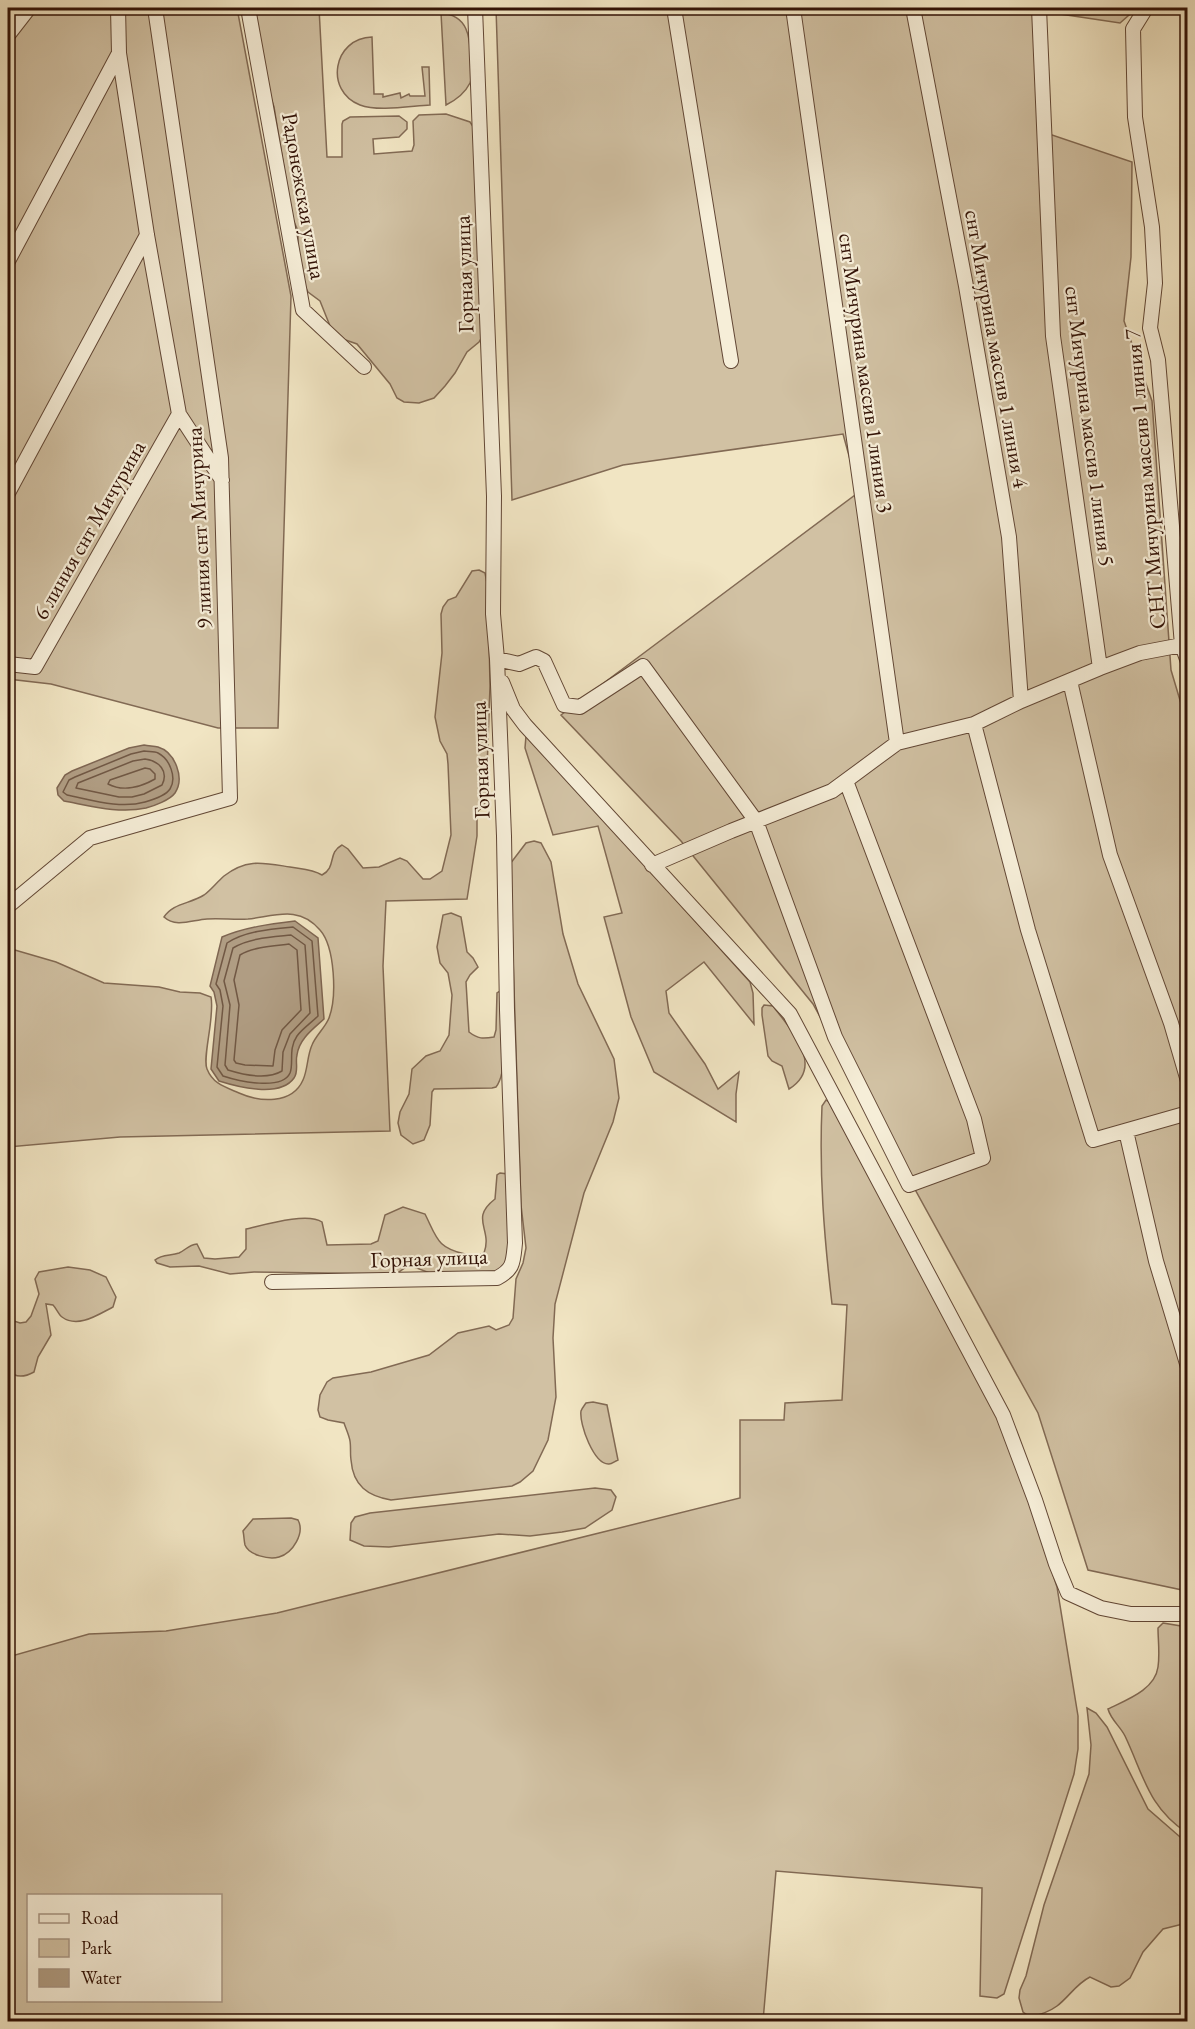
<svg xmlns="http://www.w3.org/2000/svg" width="1195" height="2029" viewBox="0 0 1195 2029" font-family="'EB Garamond',serif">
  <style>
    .green { fill: #d1c1a3; stroke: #826a54; stroke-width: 1.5; fill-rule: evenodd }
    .water { fill: #b09d83; stroke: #7e6551; stroke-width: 1.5 }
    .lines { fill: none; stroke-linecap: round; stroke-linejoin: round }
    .shore { stroke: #715844; stroke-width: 1.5 }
    .minor-casing { stroke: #624735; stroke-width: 16 }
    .minor { stroke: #f6eed8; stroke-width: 14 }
    .labels { text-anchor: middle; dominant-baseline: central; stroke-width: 4.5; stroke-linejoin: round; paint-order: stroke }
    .street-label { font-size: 22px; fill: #321206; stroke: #f6eed8 }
  </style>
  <rect width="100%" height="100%" fill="#f1e5c3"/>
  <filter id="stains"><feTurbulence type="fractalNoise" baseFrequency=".00333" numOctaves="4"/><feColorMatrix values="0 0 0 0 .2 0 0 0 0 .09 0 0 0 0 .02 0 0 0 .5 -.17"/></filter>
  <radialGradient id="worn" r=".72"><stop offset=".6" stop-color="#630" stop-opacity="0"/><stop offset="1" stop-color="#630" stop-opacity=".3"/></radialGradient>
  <!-- green -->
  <path class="green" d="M8,8H237L291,296L278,728H218L51,684L8,679Z
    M242,8H319L327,157H342V124L343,121L350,117L399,116L407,122V129L399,137L373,139L374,154L412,151L414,145L413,121L419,115L446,114L470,122L474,128L483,335L479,342L467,352L455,373L445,386L434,398L419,403L404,402L397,398L390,384L357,344L334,336L320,301L308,292L305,286L298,255V231L292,217L274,107L264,77L250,57Z
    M496,8H1137L1120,23L1033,10L1046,133L1132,162L1131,257L1124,321L1152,401L1171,670L1188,727L1187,1591L1088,1570L1038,1413L813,1004L681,841L561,715L859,492L843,434L623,465L512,500Z
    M441,13C468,15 470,37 471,59C471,66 473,76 470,83C465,93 456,100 446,105Z
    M372,37L374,94H383V97L400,93L401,98L409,94L410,96H425L422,67H429L430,105C411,106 378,112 360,105C324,91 333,38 372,37Z
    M479,570L485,573L488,588L490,686L486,798L484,806L478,811L477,815V836L467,899L386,901L383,966L390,1131L120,1137L8,1147V948L56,962L104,983L159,987L180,992L200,993L211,997C215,1017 202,1058 207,1069C213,1084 225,1087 239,1093C259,1102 292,1105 303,1080C308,1069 307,1056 312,1045C316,1035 325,1028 329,1018C337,997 335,947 320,930C299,905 275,916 248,919C235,920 221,918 207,919C192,920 176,928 164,917C173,903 190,904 204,895C211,890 217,882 224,876C247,858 264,863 290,867C301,869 312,869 322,875C337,867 327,853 342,845L348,849L363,868L379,867L400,858L407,861L423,879H430L442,871L451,835L448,764L447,754L440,741L435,717L442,653L441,614L443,607L448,600L456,597L472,571Z
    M526,736L530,737L750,982L753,993L754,1024L704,962L666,991L669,1013L705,1064L718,1089L739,1072L736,1094V1122L654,1072L631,1017L604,917L622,913L598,826L553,835L525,748Z
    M534,841L541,843L551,862L563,934L578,984L614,1059L619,1098L613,1122L584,1193L555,1304L553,1338L556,1397L548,1440L533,1471L520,1482L512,1486L391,1500C368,1496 353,1486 351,1460C350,1454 351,1447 350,1441C349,1435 346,1429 344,1423L328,1420L320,1417L318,1410L320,1395L327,1382L333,1378L371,1372L429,1355L458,1333L489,1326L496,1330L509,1325L513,1318L516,1279L523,1263L526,1248L521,1205L510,864L526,843Z
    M451,913L461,917L467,952L473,958L478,967L470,975L466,982L469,1032C478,1039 483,1039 494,1037L496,1030L497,993L500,991C502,1014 510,1069 496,1087L492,1088L434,1089L432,1092L430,1125L424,1140L413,1144L401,1135L398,1123L400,1112L409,1094L412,1069L426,1056L440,1051L449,1035L452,995L448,973L440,963L437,947L443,915Z
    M764,1005L773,1006C790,1029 826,1066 789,1089L782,1066L772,1061L768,1056L762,1015V1008Z
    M826,1100L829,1102L998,1417L1036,1522L1057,1587L1078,1716V1749L1074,1774L1004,1994L997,1998L980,1996L982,1888L776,1871L763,2021L8,2022V1657L89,1634L166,1631L277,1613L740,1498V1420H784L785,1403L842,1400L847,1305L832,1304C824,1236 819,1173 822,1106ZM28,1896H220V2000H28Z
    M500,1173L508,1174L511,1249L506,1264L497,1271L435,1275L409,1265L396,1274L254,1272L230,1274L199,1266L170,1267L157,1263L155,1260C162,1254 171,1256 179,1253C186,1250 188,1245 197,1244L204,1258L215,1259L239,1257L246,1249V1229C264,1225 307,1212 322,1222L327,1245L371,1244L378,1241L385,1215L403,1207L425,1214C437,1238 437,1248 465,1254C473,1256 477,1257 484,1253C493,1229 469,1219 495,1199L497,1175Z
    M68,1267L90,1270L106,1277L116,1297L113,1307C99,1314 78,1329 62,1317C59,1315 56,1308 53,1305L46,1304L51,1335L38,1357L34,1372C25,1377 15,1378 8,1370V1319L20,1323L26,1322L31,1316L39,1294L35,1279L39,1272Z
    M593,1402L607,1405L618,1460C615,1461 612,1464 609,1464C594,1465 579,1424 581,1411C582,1408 584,1406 586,1403Z
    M595,1488L611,1490L616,1497L612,1510L585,1528L562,1532L530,1536L499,1534L389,1547L364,1546L350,1540L351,1523L355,1517L370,1513Z
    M291,1518L298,1520C305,1533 293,1553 279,1557C269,1560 249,1555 245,1545C244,1541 244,1535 243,1531L253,1519Z
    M1163,1623L1187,1627V1833C1148,1807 1144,1776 1125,1736C1120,1726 1111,1720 1108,1709C1126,1700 1155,1690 1158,1667C1160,1654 1158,1640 1158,1628Z
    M1087,1708L1096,1713L1107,1727L1148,1809L1187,1843V1923L1163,1929L1143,1952L1130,1978L1119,1986L1111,1987L1090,1977C1076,1984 1069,1997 1057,2006C1049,2012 1039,2015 1030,2017L1023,2012L1019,1998L1020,1990L1026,1976L1044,1905L1089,1774L1091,1745Z"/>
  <!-- water -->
  <path class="water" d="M144,745C149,746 154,746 158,747C175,752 185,778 175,793C170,800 154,806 146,808C119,814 91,806 64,801L58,795L57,788L65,775L72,771L129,748Z
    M295,921L318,938L324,1019C313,1029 299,1039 297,1055C295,1062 299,1071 294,1078C280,1098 238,1087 219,1081L211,1069L217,1006L214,992L210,986L222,937C246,927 270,924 295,921Z"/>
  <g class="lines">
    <!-- shore -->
    <path class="shore" d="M144,751C148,752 154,751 158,753C170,759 177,778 170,789C166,795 152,800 145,802C120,809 92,800 67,795L63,792L69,780L75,777L131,754Z
      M145,759C159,761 169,771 162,785L144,794L132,797H119L76,788L78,783L133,761Z
      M145,768L150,769L155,774V779C141,787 123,792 108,784L110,780Z
      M293,927L312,941L318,1016C311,1023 302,1029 297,1036C288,1049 294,1063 290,1073C282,1091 238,1081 223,1076L217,1067L223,1006L220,990L216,984L227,943C245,931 271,929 293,927Z
      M291,935L305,945L310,1013L290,1034L283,1052L282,1071C267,1080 244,1075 228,1070L225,1065L230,1005L224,981L233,948C249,938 272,937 291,935Z
      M289,944L297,950L301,1010L282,1030L275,1050L273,1066L245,1065L236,1063L234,1060L239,1005L234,980L240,955C253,947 273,946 289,944Z"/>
    <defs>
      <path id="minor" d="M118,8L119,53L147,235L179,414L222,480
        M248,8L303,310L364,367
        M674,8L731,361
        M793,8L897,743
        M913,8L966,286L1009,537L1021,701
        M1039,8L1053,336L1100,668
        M1146,8L1133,29L1135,117L1152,227L1155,283L1150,328L1158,360L1182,645L1188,662
        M8,35L29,8
        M8,261L119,53
        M8,493L147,235
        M497,659L519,664L536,657L544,661L564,705L580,707L643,666L756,821L835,1037L909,1185L983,1158L974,1119L846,781
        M8,664L35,667L179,414
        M1070,681L1110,855L1171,1023L1188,1081
        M502,682L513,709L525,725L790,1014L1003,1415L1035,1500L1056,1564L1068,1593L1101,1608L1131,1614H1188
        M974,724L1028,930L1093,1140L1188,1113
        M652,865L731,831L832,791L897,743L974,724L1021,701L1100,668L1140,653L1182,645
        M8,906L90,838L230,798L221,458L155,8
        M1126,1131L1156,1261L1188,1367
        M272,1282L497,1278C514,1269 513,1262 515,1243L507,1010L504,836L497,659L493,614L494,496L475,8"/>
    </defs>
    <!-- minor casing -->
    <use href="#minor" class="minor-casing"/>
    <!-- minor -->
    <use href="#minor" class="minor"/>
  </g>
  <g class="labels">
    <!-- street labels -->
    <g class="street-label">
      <text transform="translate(304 196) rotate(80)">Радонежская улица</text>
      <text transform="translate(464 274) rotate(-92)">Горная улица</text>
      <text transform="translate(997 349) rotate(80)">снт Мичурина массив 1 линия 4</text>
      <text transform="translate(866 373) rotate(82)">снт Мичурина массив 1 линия 3</text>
      <text transform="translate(1090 426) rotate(83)">снт Мичурина массив 1 линия 5</text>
      <text transform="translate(1145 479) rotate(-95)">СНТ Мичурина массив 1 линия 7</text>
      <text transform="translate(199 528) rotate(-93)">9 линия снт Мичурина</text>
      <text transform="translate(89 530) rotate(-60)">6 линия снт Мичурина</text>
      <text transform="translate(480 760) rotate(-92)">Горная улица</text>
      <text transform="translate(429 1258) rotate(-2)">Горная улица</text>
    </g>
  </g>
  <!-- margin -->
  <rect width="1195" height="2029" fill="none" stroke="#f1e5c3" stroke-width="30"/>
  <rect x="9" y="9" width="1177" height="2011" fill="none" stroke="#321206" stroke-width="3"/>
  <rect x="15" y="15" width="1165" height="1999" fill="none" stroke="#321206" stroke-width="1.5"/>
  <!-- legend -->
  <rect x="27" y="1894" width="195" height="108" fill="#f6eed8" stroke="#a89684" stroke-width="1.5"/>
  <rect x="39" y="1914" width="30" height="9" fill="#f6eed8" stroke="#a89684" stroke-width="1.5"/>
  <text x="81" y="1924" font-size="18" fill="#321206">Road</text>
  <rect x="39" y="1939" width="30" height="18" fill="#d1c1a3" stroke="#a89684" stroke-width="1.5"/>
  <text x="81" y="1954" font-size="18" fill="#321206">Park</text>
  <rect x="39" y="1969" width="30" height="18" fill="#b09d83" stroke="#a89684" stroke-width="1.5"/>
  <text x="81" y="1984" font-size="18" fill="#321206">Water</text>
  <rect width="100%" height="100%" filter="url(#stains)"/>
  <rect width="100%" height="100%" fill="url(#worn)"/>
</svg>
